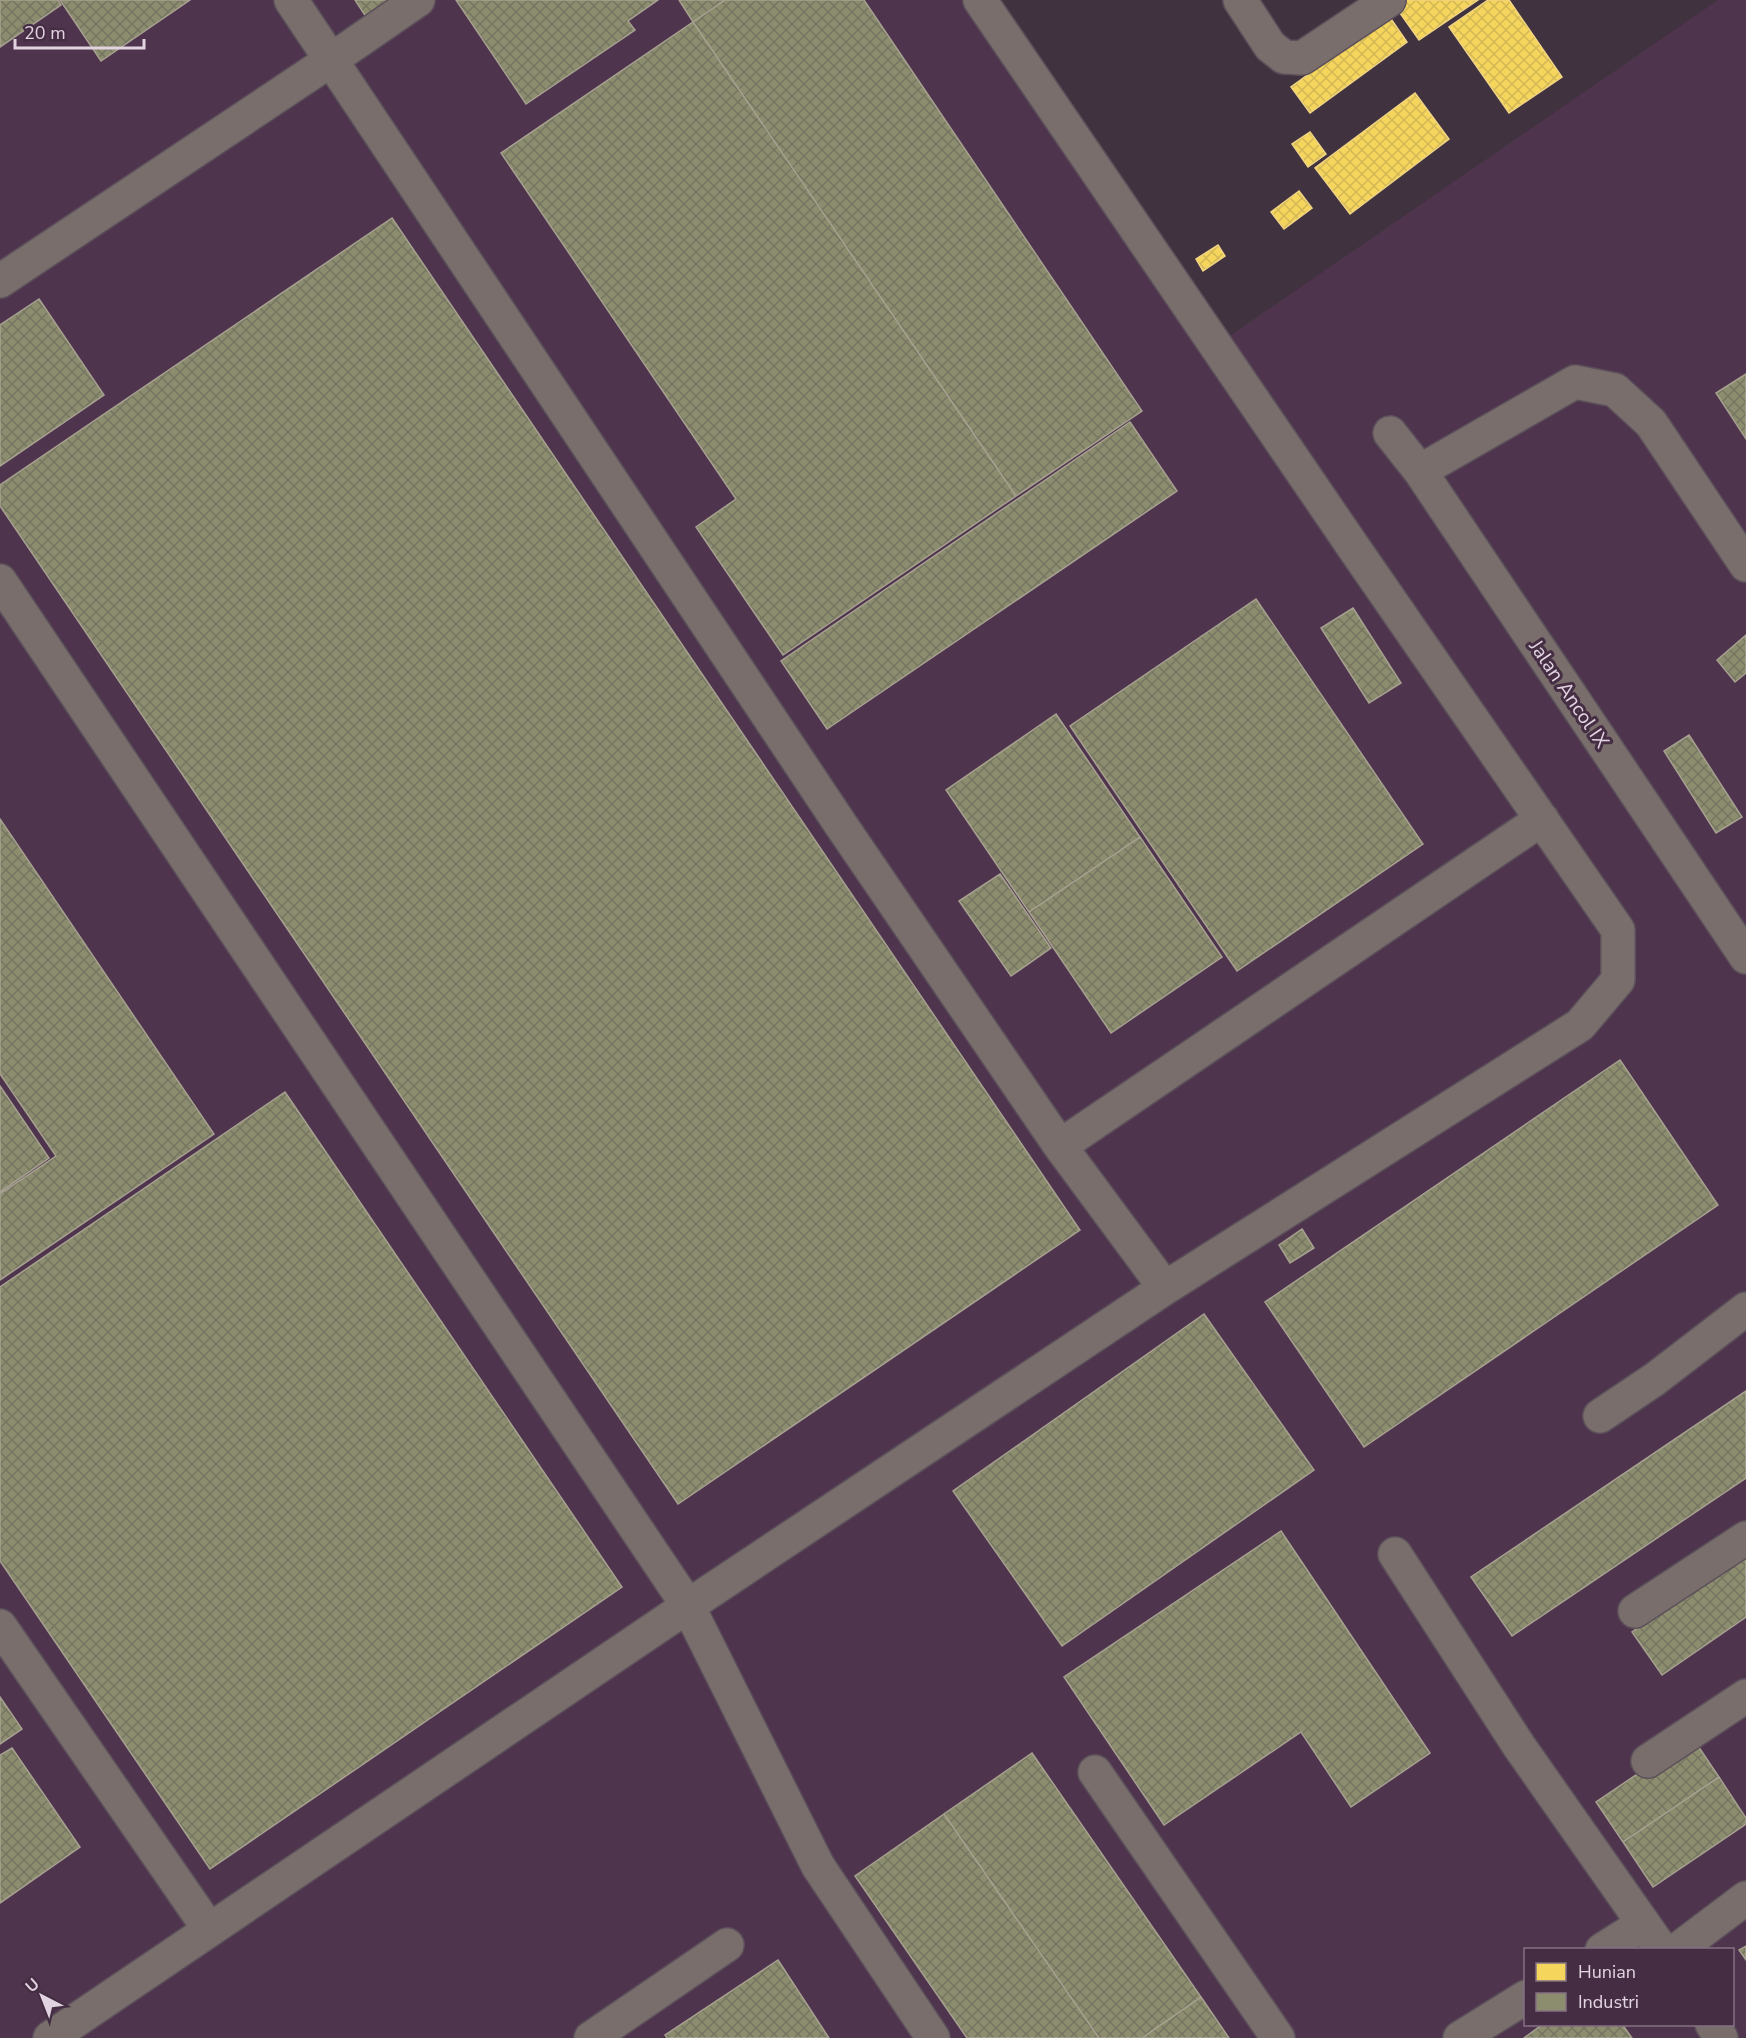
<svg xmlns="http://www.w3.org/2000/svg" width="1746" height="2038" viewBox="0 0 1746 2038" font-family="'Nunito Sans',sans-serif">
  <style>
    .built { fill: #4f344d; fill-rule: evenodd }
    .homes { fill: url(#homes-cross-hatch); stroke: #f0d484; stroke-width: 1.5 }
    .industry { fill: url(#industry-cross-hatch); stroke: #a6a190; stroke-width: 1.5 }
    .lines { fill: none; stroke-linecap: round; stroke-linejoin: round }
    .minor-casing { stroke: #5c515b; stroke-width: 36 }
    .minor { stroke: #796e6c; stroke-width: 33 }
    .labels { text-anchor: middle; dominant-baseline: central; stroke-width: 6; stroke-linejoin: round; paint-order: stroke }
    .street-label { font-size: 20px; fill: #e2d3e0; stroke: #452e44 }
  </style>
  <defs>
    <pattern id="homes-cross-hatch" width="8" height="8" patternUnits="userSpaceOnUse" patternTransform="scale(1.5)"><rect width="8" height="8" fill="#f6d55c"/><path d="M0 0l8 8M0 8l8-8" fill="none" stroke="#d2b757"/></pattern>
    <pattern id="industry-cross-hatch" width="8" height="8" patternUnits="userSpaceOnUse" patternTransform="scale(1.5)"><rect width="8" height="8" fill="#8c8c6e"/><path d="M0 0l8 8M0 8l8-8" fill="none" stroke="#767561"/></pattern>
  </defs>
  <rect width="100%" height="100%" fill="#40333f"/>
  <!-- built -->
  <path class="built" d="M0,0H993L1218,344L1718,0H1746V2038H0ZM1526,1950H1732V2024H1526Z"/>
  <!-- homes -->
  <path class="homes" d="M1403,0H1478L1419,40L1395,6Z
    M1488,0H1509L1562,77L1509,113L1449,27Z
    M1389,16L1407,42L1310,113L1291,87Z
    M1415,93L1449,139L1350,214L1315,168Z
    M1310,132L1326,154L1308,167L1292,144Z
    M1299,191L1312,208L1284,229L1271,212Z
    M1218,245L1225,256L1203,271L1196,259Z"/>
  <!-- industry -->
  <path class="industry" d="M0,0H58L61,5L0,47Z
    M60,0H190L101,61Z
    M355,0H403L370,23Z
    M456,0H658L628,21L635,30L526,104Z
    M679,0H725L693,22Z
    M725,0H864L1142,411L1016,496L693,22Z
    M693,22L1016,496L783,655L696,527L736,499L501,153Z
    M392,218L1080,1230L678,1504L0,506V485Z
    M39,299L104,395L0,466V325Z
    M1746,374V439L1716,393Z
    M1130,422L1177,491L827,729L781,661Z
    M1256,599L1423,844L1237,971L1070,726Z
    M1353,608L1401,683L1369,703L1321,628Z
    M1746,635V673L1735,682L1717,660Z
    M1056,714L1140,837L1029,912L946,790Z
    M1689,735L1742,817L1716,833L1664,751Z
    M0,819L214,1134L0,1280V1194L56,1156L0,1074Z
    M1140,837L1222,957L1111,1033L1029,912Z
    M1000,874L1051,948L1011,976L959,901Z
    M1620,1060L1718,1205L1364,1447L1265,1302Z
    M0,1086L49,1158L0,1192Z
    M285,1092L622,1587L210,1869L0,1561V1287Z
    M1302,1229L1314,1248L1290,1263L1279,1245Z
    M1204,1314L1314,1470L1062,1646L953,1491Z
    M1746,1391V1478L1512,1636L1471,1577Z
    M1281,1531L1430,1753L1351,1807L1301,1732L1164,1825L1064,1677Z
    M1746,1554V1617L1662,1675L1632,1632Z
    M0,1697L22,1729L0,1744Z
    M1692,1737L1719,1777L1623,1842L1596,1802Z
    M12,1748L80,1847L0,1903V1755Z
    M1032,1753L1201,1997L1142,2038H1099L944,1814Z
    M1719,1777L1746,1818V1824L1653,1887L1623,1842Z
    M944,1814L1099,2038H967L855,1876Z
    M1746,1946V1960L1739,1950Z
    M778,1960L829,2038H667L665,2035Z
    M1201,1997L1229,2038H1142Z
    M1543,2024H1622L1632,2038H1524Z"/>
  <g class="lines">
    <defs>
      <path id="minor" d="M291,0L331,60L418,0
        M1240,0L1270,46L1284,57L1302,58L1389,0
        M0,281L331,60L841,825L1060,1146L1165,1288
        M1390,433L1420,471L1746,957
        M1420,471L1575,382L1615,390L1651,423L1746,565
        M0,581L688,1606L818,1866L933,2038
        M1060,1146L1542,819
        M1600,1416L1655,1379L1746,1309
        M1395,1554L1519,1746L1662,1950
        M1635,1611L1746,1538
        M0,1626L209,1929
        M1648,1761L1746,1696
        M1095,1772L1278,2038
        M1602,1950L1643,1924
        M1677,1950L1746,1898
        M1712,2024L1721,2038
        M50,2038L688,1606L1165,1288L1580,1025L1618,980V930L1356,551L980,0
        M591,2038L727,1945
        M1460,2038L1526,1997"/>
    </defs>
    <!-- minor casing -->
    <use href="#minor" class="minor-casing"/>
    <!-- minor -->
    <use href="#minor" class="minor"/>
  </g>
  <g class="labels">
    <!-- street labels -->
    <g class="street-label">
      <text transform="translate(1569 694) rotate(56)">Jalan Ancol IX</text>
    </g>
  </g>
  <!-- legend -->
  <rect x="1524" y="1948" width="210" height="78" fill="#452e44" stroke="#847082" stroke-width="1.5"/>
  <rect x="1536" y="1963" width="30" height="18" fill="#f6d55c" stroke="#847082" stroke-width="1.5"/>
  <text x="1578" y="1978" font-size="18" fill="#e2d3e0">Hunian</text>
  <rect x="1536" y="1993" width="30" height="18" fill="#8c8c6e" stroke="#847082" stroke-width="1.5"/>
  <text x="1578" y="2008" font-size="18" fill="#e2d3e0">Industri</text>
  <!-- north arrow -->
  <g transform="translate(42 1996) rotate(318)" stroke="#452e44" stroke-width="4.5" paint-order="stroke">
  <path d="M0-4.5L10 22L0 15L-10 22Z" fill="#e2d3e0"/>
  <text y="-9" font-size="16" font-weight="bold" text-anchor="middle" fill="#e2d3e0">U</text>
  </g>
  <!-- scale -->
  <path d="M15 39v9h129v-9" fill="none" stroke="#e2d3e0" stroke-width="3"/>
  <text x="24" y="39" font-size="18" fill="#e2d3e0" stroke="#452e44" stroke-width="4.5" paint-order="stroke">20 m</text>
</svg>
